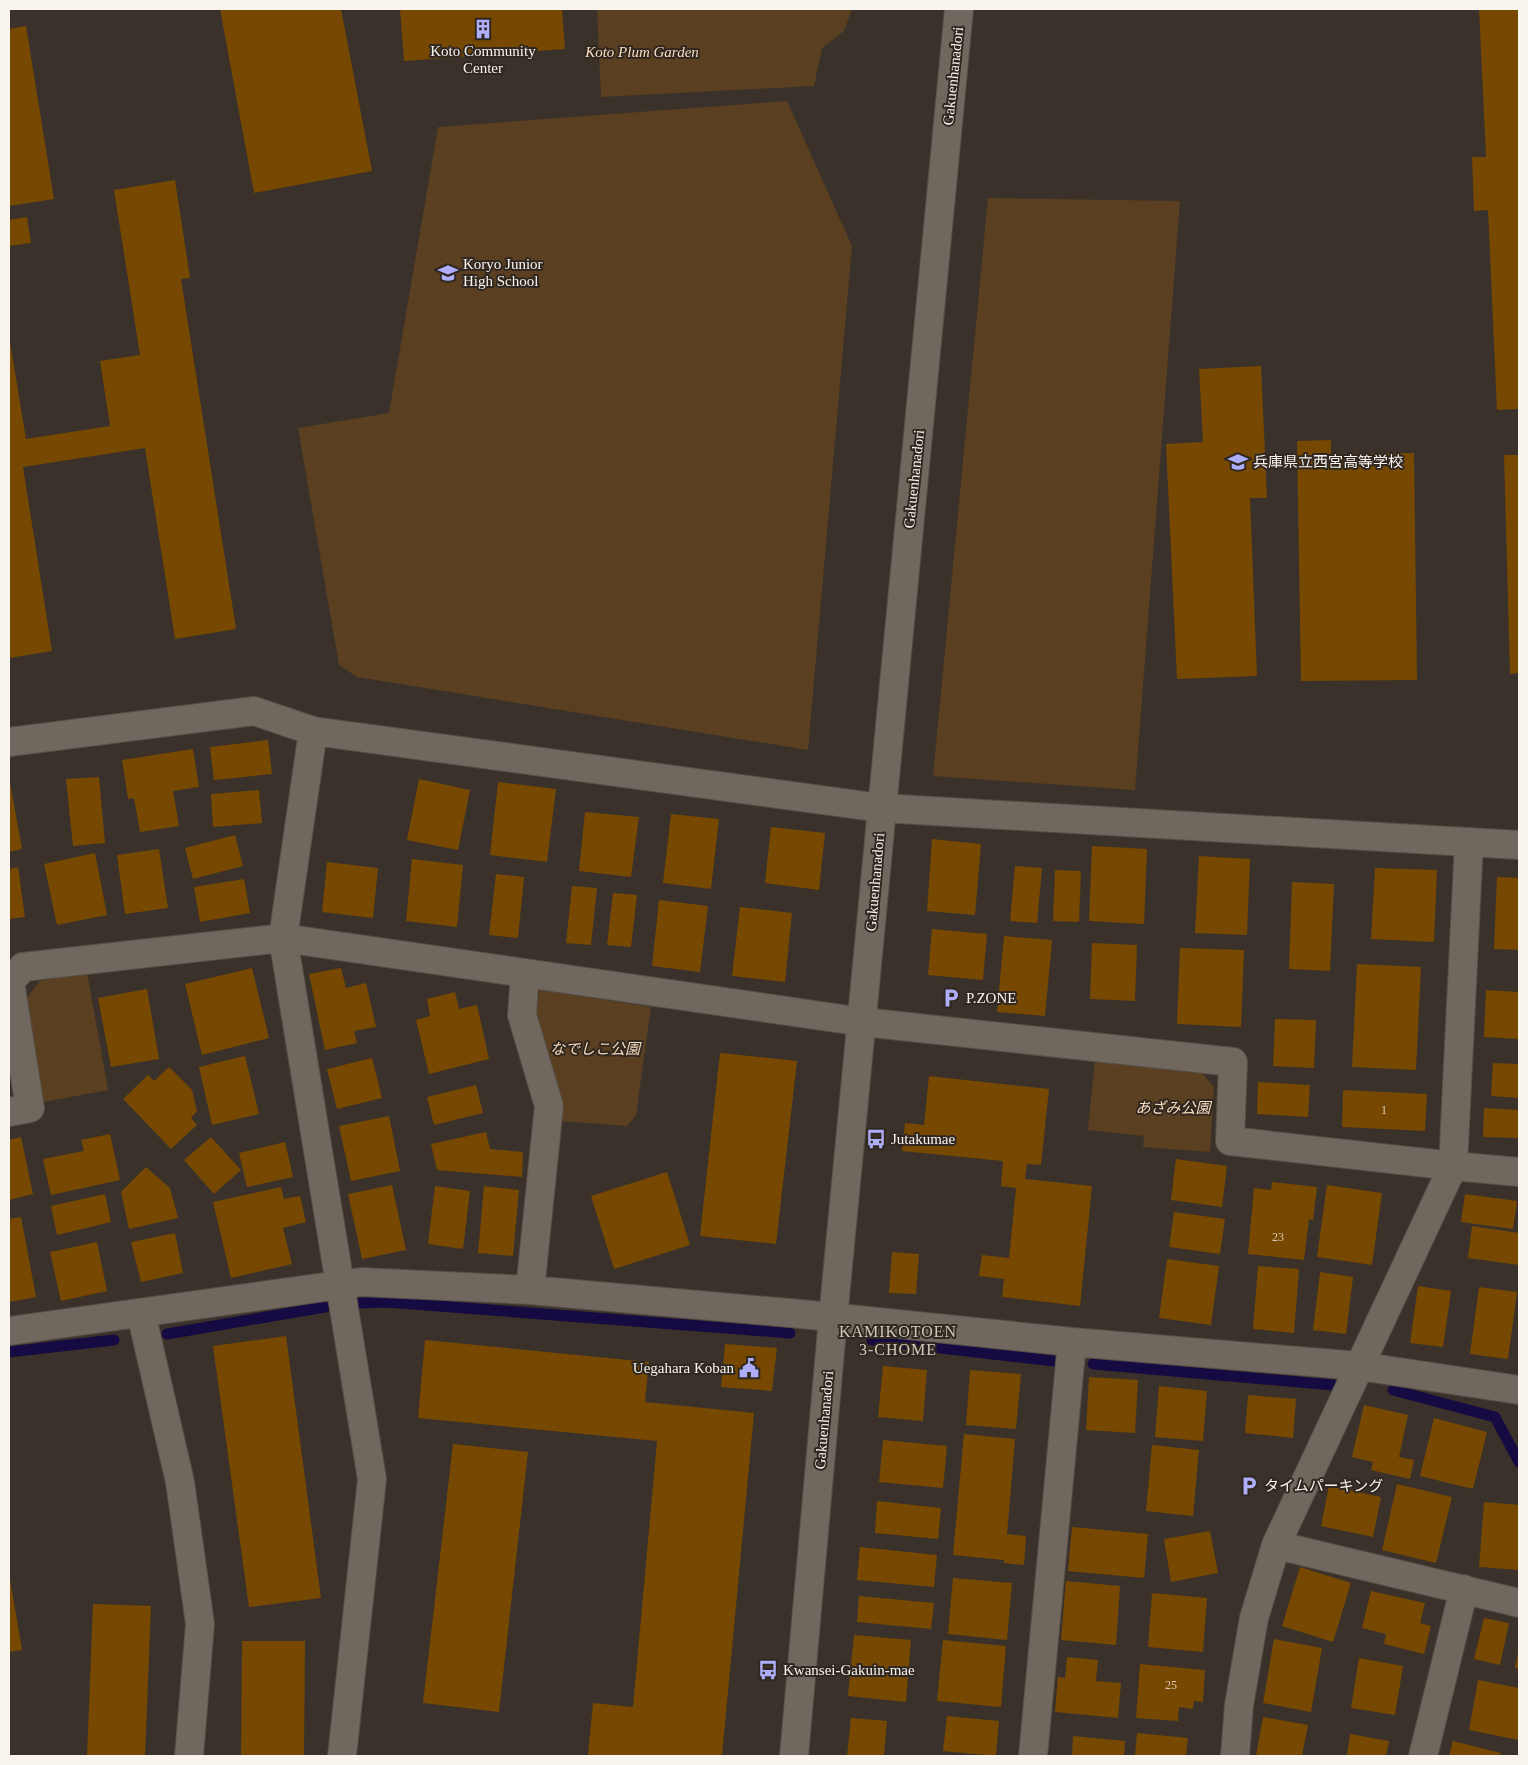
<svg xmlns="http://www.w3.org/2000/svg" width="1528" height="1765" viewBox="0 0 1528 1765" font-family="'Times New Roman','Noto Sans JP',serif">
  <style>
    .green { fill: #5a3f20 }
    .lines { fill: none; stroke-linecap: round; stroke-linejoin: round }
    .stream { stroke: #160a42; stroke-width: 11 }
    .building { fill: #764801 }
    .minor-casing { stroke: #554e47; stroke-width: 30 }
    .tertiary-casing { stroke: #554e47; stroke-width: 30 }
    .minor { stroke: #70675e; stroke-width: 28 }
    .tertiary { stroke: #70675e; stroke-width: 28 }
    .labels { text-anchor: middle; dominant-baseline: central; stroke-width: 4; stroke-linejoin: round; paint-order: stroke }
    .number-label { font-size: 12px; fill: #d8c9b3 }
    .poi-label { font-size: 15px; fill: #f9f4ee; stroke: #302820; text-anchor: start }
    .park-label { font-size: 15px; font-style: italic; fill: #faddbf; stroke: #302820 }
    .street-label { font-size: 15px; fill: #f9f4ee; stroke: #302820 }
    .neighbourhood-label { font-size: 16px; letter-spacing: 1px; fill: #d1c7bc; stroke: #302820 }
  </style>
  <rect width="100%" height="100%" fill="#3a322a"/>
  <!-- green -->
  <path class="green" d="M597,9H852L844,31L822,48L814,86L601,97Z
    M787,101L852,246L808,750L357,677L339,665L298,428L389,413L438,127Z
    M988,198L1180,201L1135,790L933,776Z
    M87,972L108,1090L44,1102L26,999L40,981Z
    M540,990L651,1007L636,1115L627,1126L560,1121L562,1113L534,1019Z
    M1095,1059L1200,1071L1214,1087L1210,1152L1143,1147L1144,1136L1088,1130Z"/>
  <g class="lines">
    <!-- stream -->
    <path class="stream" d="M360,1303L386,1302L790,1333
      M167,1334L325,1307
      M872,1340L1054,1361
      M9,1352L114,1340
      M1093,1364L1333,1385
      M1393,1390L1495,1417L1519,1462"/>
  </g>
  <!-- building -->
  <path class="building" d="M220,9H341L372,171L254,193Z
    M400,9H562L565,49L404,61Z
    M1479,9H1519V409L1497,410L1488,210L1474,211L1472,157H1486Z
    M26,26L54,199L9,206V29Z
    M175,180L190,278L181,279L236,629L175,639L145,448L23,467L52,651L9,658V336L26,439L110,426L100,361L140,355L114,190Z
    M27,217L31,243L9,246V220Z
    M1261,366L1267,498H1250L1257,676L1177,679L1166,444L1203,442L1199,369Z
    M1331,440V454L1414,453L1417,680L1301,681L1297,441Z
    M1504,455H1519V673L1510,674Z
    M268,740L272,774L214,780L210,747Z
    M193,749L199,787L173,791L179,826L140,832L134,798L128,799L122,760Z
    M99,777L105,843L73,846L66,779Z
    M419,779L470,790L458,850L407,840Z
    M10,782L22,849L9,852V783Z
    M498,782L556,789L547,862L490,855Z
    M259,790L262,823L213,827L211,794Z
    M585,812L639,817L631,877L579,871Z
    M671,814L719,819L711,889L663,883Z
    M771,827L825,833L819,890L765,883Z
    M235,835L243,866L193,879L185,848Z
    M932,839L981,844L975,915L927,911Z
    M1092,846L1147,849L1144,924L1089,921Z
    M159,849L168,908L125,914L117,855Z
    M95,853L107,915L57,925L44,864Z
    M1199,856L1250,859L1247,935L1195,933Z
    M412,859L463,865L457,927L406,921Z
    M327,862L378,868L373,918L322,912Z
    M1015,866L1042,868L1037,923L1010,921Z
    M18,867L25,917L9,919V869Z
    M1375,868L1437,870L1434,942L1371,939Z
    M1055,870L1081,871L1079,922L1053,921Z
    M496,874L524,877L518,938L489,935Z
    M1497,877L1519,878V950L1494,949Z
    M244,879L250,913L200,922L194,887Z
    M1292,882L1334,884L1330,971L1289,969Z
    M572,886L597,888L591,945L566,943Z
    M613,893L637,895L631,947L607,945Z
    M659,900L708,906L700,972L652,966Z
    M740,907L792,913L785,982L732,976Z
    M932,929L987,934L983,980L928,975Z
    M1004,936L1052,940L1045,1016L997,1012Z
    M1092,943L1137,945L1135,1001L1090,999Z
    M1180,948L1244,950L1241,1027L1177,1024Z
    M1357,964L1421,967L1416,1070L1352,1067Z
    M252,968L269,1038L202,1055L185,984Z
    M341,968L346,988L366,983L376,1027L354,1031L357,1043L325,1050L309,974Z
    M147,989L159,1059L111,1067L98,998Z
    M1486,990L1519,992V1039L1484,1037Z
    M455,992L459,1009L477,1005L489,1059L429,1074L416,1020L430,1016L427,999Z
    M1275,1019L1316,1020L1314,1068L1273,1066Z
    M720,1053L797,1061L776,1244L700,1236Z
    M245,1056L259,1114L212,1125L199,1067Z
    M372,1058L382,1098L337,1109L327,1069Z
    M1493,1063L1519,1064V1098L1491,1096Z
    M169,1067L192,1090L197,1111L191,1118L197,1125L171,1149L123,1099L148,1075L154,1081Z
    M929,1076L1049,1089L1041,1165L1027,1164L1025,1179L1092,1186L1080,1306L1002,1297L1004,1279L979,1276L982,1255L1009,1258L1016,1188L1001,1186L1003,1161L902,1151L905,1123L924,1125Z
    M1258,1082L1310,1085L1308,1117L1257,1114Z
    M476,1085L483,1113L434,1125L427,1097Z
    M1343,1090L1427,1094L1425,1131L1342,1127Z
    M1484,1108L1519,1110V1138L1483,1137Z
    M389,1116L400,1171L351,1181L339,1126Z
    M486,1132L490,1149L523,1152L522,1177L437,1170L431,1144Z
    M110,1134L120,1180L51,1195L43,1159L84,1151L81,1140Z
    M21,1137L33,1194L9,1200V1140Z
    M211,1137L241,1170L214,1194L184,1160Z
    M285,1142L293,1177L247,1187L239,1153Z
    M1176,1159L1227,1166L1222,1207L1171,1200Z
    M146,1167L170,1188L178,1218L129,1229L121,1192Z
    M667,1172L690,1245L614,1269L591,1196Z
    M1272,1182L1317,1187L1313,1220L1309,1219L1304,1260L1248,1254L1254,1188L1271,1190Z
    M392,1185L406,1250L362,1259L348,1194Z
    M1327,1185L1382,1193L1372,1265L1317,1257Z
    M435,1186L470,1191L463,1249L428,1244Z
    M484,1186L519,1190L513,1256L478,1253Z
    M281,1187L284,1199L300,1196L306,1222L283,1228L292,1264L231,1278L213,1202Z
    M105,1194L111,1222L57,1235L51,1206Z
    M1465,1194L1517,1201L1513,1229L1461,1222Z
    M1174,1212L1225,1219L1220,1254L1169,1247Z
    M21,1217L36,1297L9,1302V1219Z
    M1472,1226L1519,1233V1265L1468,1258Z
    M175,1233L183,1273L141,1282L131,1242Z
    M97,1242L107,1291L61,1301L50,1252Z
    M892,1252L919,1254L916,1294L889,1293Z
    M1167,1259L1219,1266L1211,1325L1159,1318Z
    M1258,1266L1299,1269L1294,1333L1253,1329Z
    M1320,1272L1353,1277L1346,1334L1313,1330Z
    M1418,1286L1451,1291L1443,1347L1410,1343Z
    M1479,1287L1517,1292L1508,1359L1470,1354Z
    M286,1336L321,1598L249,1607L213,1346Z
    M425,1340L649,1362L645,1402L754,1413L722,1756H588L593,1703L633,1707L657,1441L418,1418Z
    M725,1344L777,1348L772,1391L721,1387Z
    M883,1366L927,1370L923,1421L878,1417Z
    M970,1370L1021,1374L1016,1429L966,1425Z
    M1089,1377L1138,1380L1135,1433L1086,1430Z
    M1159,1386L1207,1391L1203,1441L1155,1437Z
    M1248,1395L1296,1399L1293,1438L1245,1433Z
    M1364,1405L1408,1415L1399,1457L1414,1460L1410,1479L1371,1470L1373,1462L1352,1457Z
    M1434,1418L1487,1432L1473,1489L1420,1476Z
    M964,1434L1015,1439L1007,1534L1026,1536L1024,1565L1004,1563V1560L953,1555Z
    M883,1440L947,1446L943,1488L879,1482Z
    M453,1444L528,1452L499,1712L423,1703Z
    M1152,1445L1199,1450L1193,1516L1146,1511Z
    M1397,1484L1452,1497L1436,1563L1382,1550Z
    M1329,1486L1381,1497L1373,1537L1321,1526Z
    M877,1501L941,1508L938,1539L875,1533Z
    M1484,1502L1519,1505V1570L1479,1567Z
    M1072,1527L1148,1534L1144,1578L1068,1571Z
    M1210,1531L1218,1573L1171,1582L1164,1539Z
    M860,1547L937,1555L934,1587L857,1580Z
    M1300,1567L1351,1583L1333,1642L1282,1626Z
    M9,1573L22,1650L9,1652Z
    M953,1578L1012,1583L1007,1640L948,1634Z
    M1066,1581L1120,1586L1116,1645L1061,1640Z
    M1371,1591L1425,1603L1420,1623L1431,1626L1424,1654L1384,1644L1386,1634L1362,1628Z
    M1152,1593L1207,1598L1203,1652L1148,1647Z
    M859,1596L934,1603L931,1629L857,1622Z
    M93,1604L151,1606L145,1756H87Z
    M1484,1618L1509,1623L1500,1665L1474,1659Z
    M854,1635L911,1640L906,1702L848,1696Z
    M1274,1639L1322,1648L1311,1712L1263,1703Z
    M943,1640L1006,1646L1001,1707L937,1701Z
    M242,1641H305L304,1756H241Z
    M1518,1652H1519V1669L1515,1668Z
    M1067,1657L1098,1660L1096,1681L1121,1683L1118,1718L1055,1712L1058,1677L1065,1678Z
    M1359,1658L1403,1666L1395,1715L1351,1708Z
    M1140,1664L1205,1670L1203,1702L1194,1701L1193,1709L1179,1707L1178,1721L1136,1718Z
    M1478,1680L1519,1688V1740L1469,1730Z
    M947,1716L999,1721L996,1756L943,1751Z
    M1263,1717L1308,1725L1302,1756H1256Z
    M851,1718L887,1721L884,1756H847Z
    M1137,1733L1188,1738L1186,1756H1135Z
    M1350,1734L1389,1741L1386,1756H1347Z
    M1073,1736L1125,1741L1124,1756H1072Z
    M1453,1741L1501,1753L1500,1756H1449Z"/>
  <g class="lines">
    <defs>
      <path id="minor" d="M313,731L283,938L372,1479L342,1756
        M9,742L254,711L313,731L881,808L1519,845
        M525,973L522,1015L549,1106L530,1290
        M9,1112L30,1108L10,982L23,967L283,938L863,1022L1233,1062L1230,1141L1453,1166L1519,1172
        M141,1313L180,1482L200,1624L189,1756
        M9,1331L361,1282L530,1290L801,1314L1072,1342L1359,1366L1519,1390
        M1276,1545L1519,1603
        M1033,1756L1072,1342
        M1235,1756L1239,1705L1254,1618L1276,1545L1453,1166L1469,842
        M1423,1756L1464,1589"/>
      <path id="tertiary" d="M794,1756L833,1318L959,9"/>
    </defs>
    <!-- minor casing -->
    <use href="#minor" class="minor-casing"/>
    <!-- tertiary casing -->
    <use href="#tertiary" class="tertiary-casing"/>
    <!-- minor -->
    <use href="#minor" class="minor"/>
    <!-- tertiary -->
    <use href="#tertiary" class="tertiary"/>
  </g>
  <!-- icons -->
  <defs>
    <symbol id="building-bare" viewBox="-9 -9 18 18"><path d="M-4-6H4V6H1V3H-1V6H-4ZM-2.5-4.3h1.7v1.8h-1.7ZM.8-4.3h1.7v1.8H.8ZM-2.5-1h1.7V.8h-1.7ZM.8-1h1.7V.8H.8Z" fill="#aeaefa" stroke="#302820" stroke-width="2.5" paint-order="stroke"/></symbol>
    <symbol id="school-bare" viewBox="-9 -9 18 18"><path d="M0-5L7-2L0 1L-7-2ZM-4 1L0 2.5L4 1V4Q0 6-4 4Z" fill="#aeaefa" stroke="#302820" stroke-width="2.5" paint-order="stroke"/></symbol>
    <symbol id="parking-bare" viewBox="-9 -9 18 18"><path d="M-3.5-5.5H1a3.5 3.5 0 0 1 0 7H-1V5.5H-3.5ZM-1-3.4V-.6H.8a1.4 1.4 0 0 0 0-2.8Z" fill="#aeaefa" stroke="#302820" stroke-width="2.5" paint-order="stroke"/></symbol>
    <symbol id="bus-bare" viewBox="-9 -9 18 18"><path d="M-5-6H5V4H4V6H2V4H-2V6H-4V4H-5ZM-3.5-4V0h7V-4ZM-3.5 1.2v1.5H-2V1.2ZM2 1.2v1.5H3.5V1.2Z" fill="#aeaefa" stroke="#302820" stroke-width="2.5" paint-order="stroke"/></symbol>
    <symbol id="civic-bare" viewBox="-9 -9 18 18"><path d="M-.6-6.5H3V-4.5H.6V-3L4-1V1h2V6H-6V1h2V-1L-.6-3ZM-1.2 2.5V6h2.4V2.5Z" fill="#aeaefa" stroke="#302820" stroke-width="2.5" paint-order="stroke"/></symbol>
  </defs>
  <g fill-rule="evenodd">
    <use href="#building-bare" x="469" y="15" width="28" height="28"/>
    <use href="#school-bare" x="434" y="259" width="28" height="28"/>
    <use href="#school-bare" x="1224" y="448" width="28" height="28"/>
    <use href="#parking-bare" x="937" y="984" width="28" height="28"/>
    <use href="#bus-bare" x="862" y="1125" width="28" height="28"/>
    <use href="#civic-bare" x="735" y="1354" width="28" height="28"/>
    <use href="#parking-bare" x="1235" y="1472" width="28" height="28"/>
    <use href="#bus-bare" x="754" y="1656" width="28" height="28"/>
  </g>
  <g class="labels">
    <!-- number labels -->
    <g class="number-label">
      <text x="1384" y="1110">1</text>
      <text x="1278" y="1237">23</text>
      <text x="1171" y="1685">25</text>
    </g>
    <!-- poi labels -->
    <g class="poi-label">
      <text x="483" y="51" text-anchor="middle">Koto Community<tspan x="483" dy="17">Center</tspan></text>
      <text x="463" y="264">Koryo Junior<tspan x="463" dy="17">High School</tspan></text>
      <text x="1253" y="462">兵庫県立西宮高等学校</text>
      <text x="966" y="998">P.ZONE</text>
      <text x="891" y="1139">Jutakumae</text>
      <text x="734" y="1368" text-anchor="end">Uegahara Koban</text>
      <text x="1264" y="1486">タイムパーキング</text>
      <text x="783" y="1670">Kwansei-Gakuin-mae</text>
    </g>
    <!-- park labels -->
    <g class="park-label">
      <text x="642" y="52">Koto Plum Garden</text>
      <text x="595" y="1049">なでしこ公園</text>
      <text x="1173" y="1108">あざみ公園</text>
    </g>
    <!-- street labels -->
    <g class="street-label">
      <text transform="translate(953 76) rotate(-84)">Gakuenhanadori</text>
      <text transform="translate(914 479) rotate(-84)">Gakuenhanadori</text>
      <text transform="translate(875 882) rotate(-85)">Gakuenhanadori</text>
      <text transform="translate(824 1420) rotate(-85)">Gakuenhanadori</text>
    </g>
    <!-- neighbourhood labels -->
    <g class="neighbourhood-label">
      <text x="898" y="1331">KAMIKOTOEN<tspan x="898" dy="18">3-CHOME</tspan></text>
    </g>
  </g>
  <!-- border -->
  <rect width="1528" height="1765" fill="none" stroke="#f9f4ee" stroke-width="20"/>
</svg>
